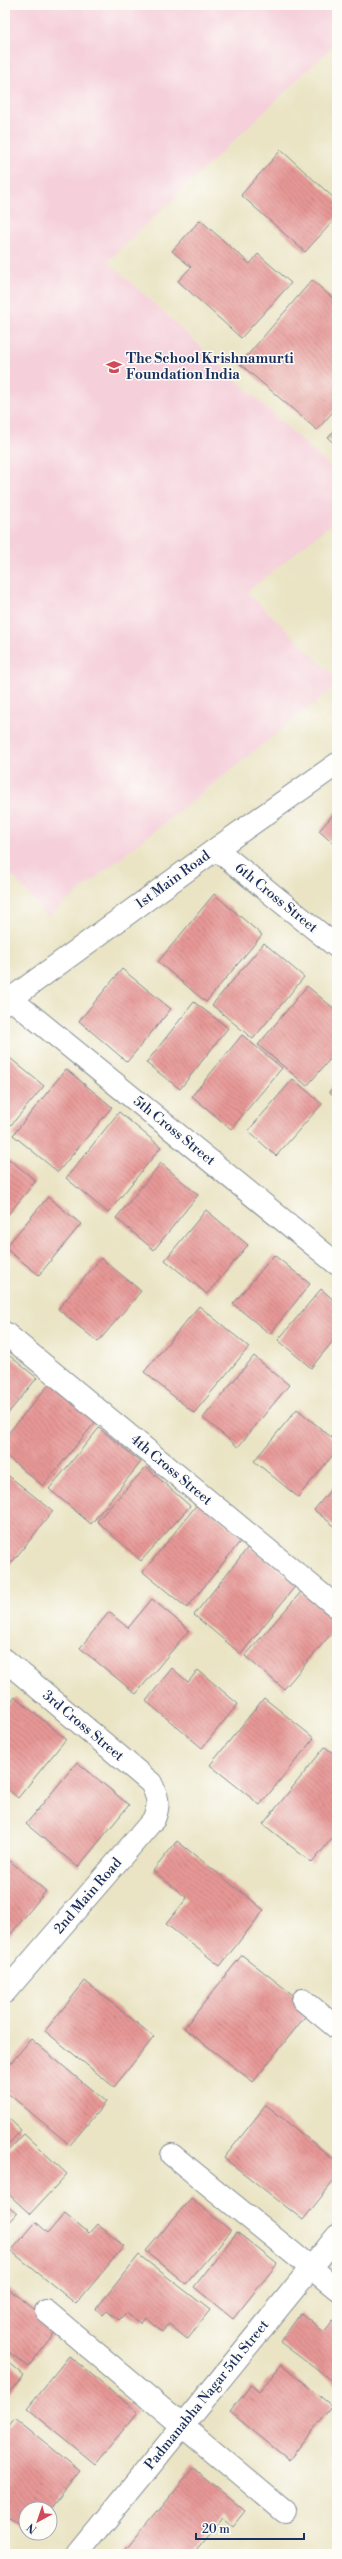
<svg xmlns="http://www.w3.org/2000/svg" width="342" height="2559" viewBox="0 0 342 2559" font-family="'Libre Bodoni',serif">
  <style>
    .built { fill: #f5cfda }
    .building { fill: url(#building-back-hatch) }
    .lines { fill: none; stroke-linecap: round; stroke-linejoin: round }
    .street-casing { stroke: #828a91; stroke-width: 24 }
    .street { stroke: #fff; stroke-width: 22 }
    .labels { text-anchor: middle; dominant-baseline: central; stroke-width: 3; stroke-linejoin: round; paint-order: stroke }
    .poi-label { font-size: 14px; font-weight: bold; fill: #1b2f5e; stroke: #fdfcf7; text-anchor: start }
    .street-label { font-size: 14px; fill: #1b2f5e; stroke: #fdfcf7 }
  </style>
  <defs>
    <pattern id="building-back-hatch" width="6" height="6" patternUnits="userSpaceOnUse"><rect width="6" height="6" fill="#e79795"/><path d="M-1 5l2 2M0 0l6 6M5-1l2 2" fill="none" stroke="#ba7c7d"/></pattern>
  </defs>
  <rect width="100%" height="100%" fill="#fdfcf7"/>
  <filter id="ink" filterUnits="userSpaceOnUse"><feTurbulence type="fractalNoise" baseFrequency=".025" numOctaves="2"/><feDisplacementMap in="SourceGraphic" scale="8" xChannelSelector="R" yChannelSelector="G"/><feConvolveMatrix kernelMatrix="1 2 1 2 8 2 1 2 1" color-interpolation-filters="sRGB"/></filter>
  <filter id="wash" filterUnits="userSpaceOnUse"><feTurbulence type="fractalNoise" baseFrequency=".012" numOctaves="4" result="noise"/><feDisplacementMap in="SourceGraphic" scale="16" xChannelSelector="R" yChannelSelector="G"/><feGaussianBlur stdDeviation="0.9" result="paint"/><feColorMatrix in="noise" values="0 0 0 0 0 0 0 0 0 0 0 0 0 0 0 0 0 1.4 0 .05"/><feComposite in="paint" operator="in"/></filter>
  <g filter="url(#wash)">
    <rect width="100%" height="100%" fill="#eae4c4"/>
    <!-- built -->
    <path class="built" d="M5,5H337V42L108,261L337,473V519L247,592L337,679V685L47,917L5,866Z"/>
    <g id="blocks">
      <!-- building -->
      <path class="building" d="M281,150L337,201V217L305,252L241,195Z
        M200,220L250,264L258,254L291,283L241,338L178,281L191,267L172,251Z
        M312,280L337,302V407L317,430L240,364Z
        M337,427V446L328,438Z
        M337,810V847L319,831Z
        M214,894L262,935L206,1002L158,962Z
        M264,943L304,977L253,1039L212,1005Z
        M122,969L171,1009L127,1062L79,1021Z
        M307,986L337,1011V1051L307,1086L258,1045Z
        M194,1002L228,1028L180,1089L146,1063Z
        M242,1035L282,1068L231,1129L192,1096Z
        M5,1054L44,1086L11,1125L5,1120Z
        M66,1069L112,1107L58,1172L13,1135Z
        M293,1079L322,1104L276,1156L248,1131Z
        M337,1082V1098L329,1092Z
        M119,1112L161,1147L108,1213L66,1178Z
        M5,1156L36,1181L5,1218Z
        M161,1163L198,1195L154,1250L116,1218Z
        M48,1197L81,1224L39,1275L5,1248Z
        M206,1210L248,1245L207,1294L165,1260Z
        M274,1255L310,1284L270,1334L233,1304Z
        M101,1258L141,1291L98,1342L58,1309Z
        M321,1289L337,1303V1336L311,1368L278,1340Z
        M199,1306L249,1347L194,1413L144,1372Z
        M5,1352L37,1378L5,1417Z
        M254,1356L289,1385L238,1447L203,1418Z
        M51,1382L97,1420L43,1486L5,1455V1437Z
        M297,1409L337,1442V1450L298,1497L254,1461Z
        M99,1428L141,1462L91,1524L49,1489Z
        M146,1467L190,1506L141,1561L97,1521Z
        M5,1473L53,1511L5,1571Z
        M337,1482V1528L314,1510Z
        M199,1502L243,1538L187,1608L143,1572Z
        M249,1546L297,1584L241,1654L194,1615Z
        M301,1592L337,1622V1627L284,1689L245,1656Z
        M152,1599L189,1630L136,1694L80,1648L109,1612L128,1628Z
        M172,1668L188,1682L198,1670L238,1704L202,1748L146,1701Z
        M15,1697L66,1739L18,1798L5,1787V1709Z
        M264,1698L314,1738L260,1805L210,1765Z
        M325,1747L337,1756V1832L312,1863L263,1824Z
        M77,1762L129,1805L78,1867L26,1824Z
        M177,1841L264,1910L220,1966L166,1924L187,1898L153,1871Z
        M5,1857L46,1891L5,1941Z
        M242,1955L311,2009L253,2082L184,2028Z
        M85,1981L154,2037L114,2087L45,2031Z
        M31,2039L106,2102L70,2145L5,2091V2070Z
        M266,2105L337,2162V2177L303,2220L224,2158Z
        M5,2115L21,2130L5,2148Z
        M24,2134L67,2174L30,2214L5,2191V2154Z
        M191,2198L231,2231L186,2284L146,2251Z
        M5,2204L17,2214L5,2227Z
        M65,2213L89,2233L97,2224L124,2246L76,2304L11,2251L36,2222L48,2233Z
        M237,2232L277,2264L233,2319L194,2287Z
        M139,2255L210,2310L187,2339L169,2324L163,2332L145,2317L140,2323L126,2313L119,2320L107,2311L103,2315L96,2309Z
        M5,2286L58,2328L28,2367L5,2349Z
        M301,2313L324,2332L333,2320L337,2323V2385L280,2342Z
        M69,2356L138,2412L95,2464L27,2408Z
        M5,2359L24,2375L5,2397Z
        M281,2365L332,2406L289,2460L230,2412L251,2385L259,2392Z
        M15,2418L80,2471L50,2509H26V2529L5,2516V2431Z
        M193,2468L245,2511L233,2526L223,2517L193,2554H122Z"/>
    </g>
  </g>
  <g filter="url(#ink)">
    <use href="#blocks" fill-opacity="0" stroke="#828a91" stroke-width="1"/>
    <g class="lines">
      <defs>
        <path id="street" d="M216,849L337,947
          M10,998L337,1264
          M5,1003L216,849L337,764
          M5,1333L337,1607
          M5,1660L151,1783C158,1797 160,1805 154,1819L5,1992
          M303,2000L337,2028
          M172,2155L337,2289
          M46,2311L285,2512
          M78,2554L337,2236"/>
      </defs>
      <!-- street casing -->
      <use href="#street" class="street-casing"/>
      <!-- street -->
      <use href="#street" class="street"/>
    </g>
  </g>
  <!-- icons -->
  <defs>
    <symbol id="school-bare" viewBox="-9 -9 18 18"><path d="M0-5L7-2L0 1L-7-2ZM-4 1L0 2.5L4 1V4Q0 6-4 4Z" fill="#d1495b" stroke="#fdfcf7" stroke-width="2.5" paint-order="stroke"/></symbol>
  </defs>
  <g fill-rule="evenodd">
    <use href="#school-bare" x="103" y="356" width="22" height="22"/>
  </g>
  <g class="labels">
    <!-- poi labels -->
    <g class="poi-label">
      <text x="126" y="359">The School Krishnamurti<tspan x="126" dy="16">Foundation India</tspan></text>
    </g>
    <!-- street labels -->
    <g class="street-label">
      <text transform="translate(173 880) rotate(-36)">1st Main Road</text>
      <text transform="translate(276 898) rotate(39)">6th Cross Street</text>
      <text transform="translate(174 1131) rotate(39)">5th Cross Street</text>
      <text transform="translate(171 1470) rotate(40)">4th Cross Street</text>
      <text transform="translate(83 1726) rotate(40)">3rd Cross Street</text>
      <text transform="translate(88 1896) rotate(-49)">2nd Main Road</text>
      <text transform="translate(207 2395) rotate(-51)">Padmanabha Nagar 5th Street</text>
    </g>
  </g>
  <!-- margin -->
  <rect width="342" height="2559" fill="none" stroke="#fdfcf7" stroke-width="20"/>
  <!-- north arrow -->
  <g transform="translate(38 2521) rotate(220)"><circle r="19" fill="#fdfcf7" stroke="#a3aaba"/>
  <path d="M0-3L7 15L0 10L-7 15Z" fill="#d1495b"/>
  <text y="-6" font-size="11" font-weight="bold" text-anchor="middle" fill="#1b2f5e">N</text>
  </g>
  <!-- scale -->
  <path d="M196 2533v6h108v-6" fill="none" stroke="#1b2f5e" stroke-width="2"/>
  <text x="202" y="2533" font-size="12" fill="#1b2f5e" stroke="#fdfcf7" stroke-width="3" paint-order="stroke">20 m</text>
</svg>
